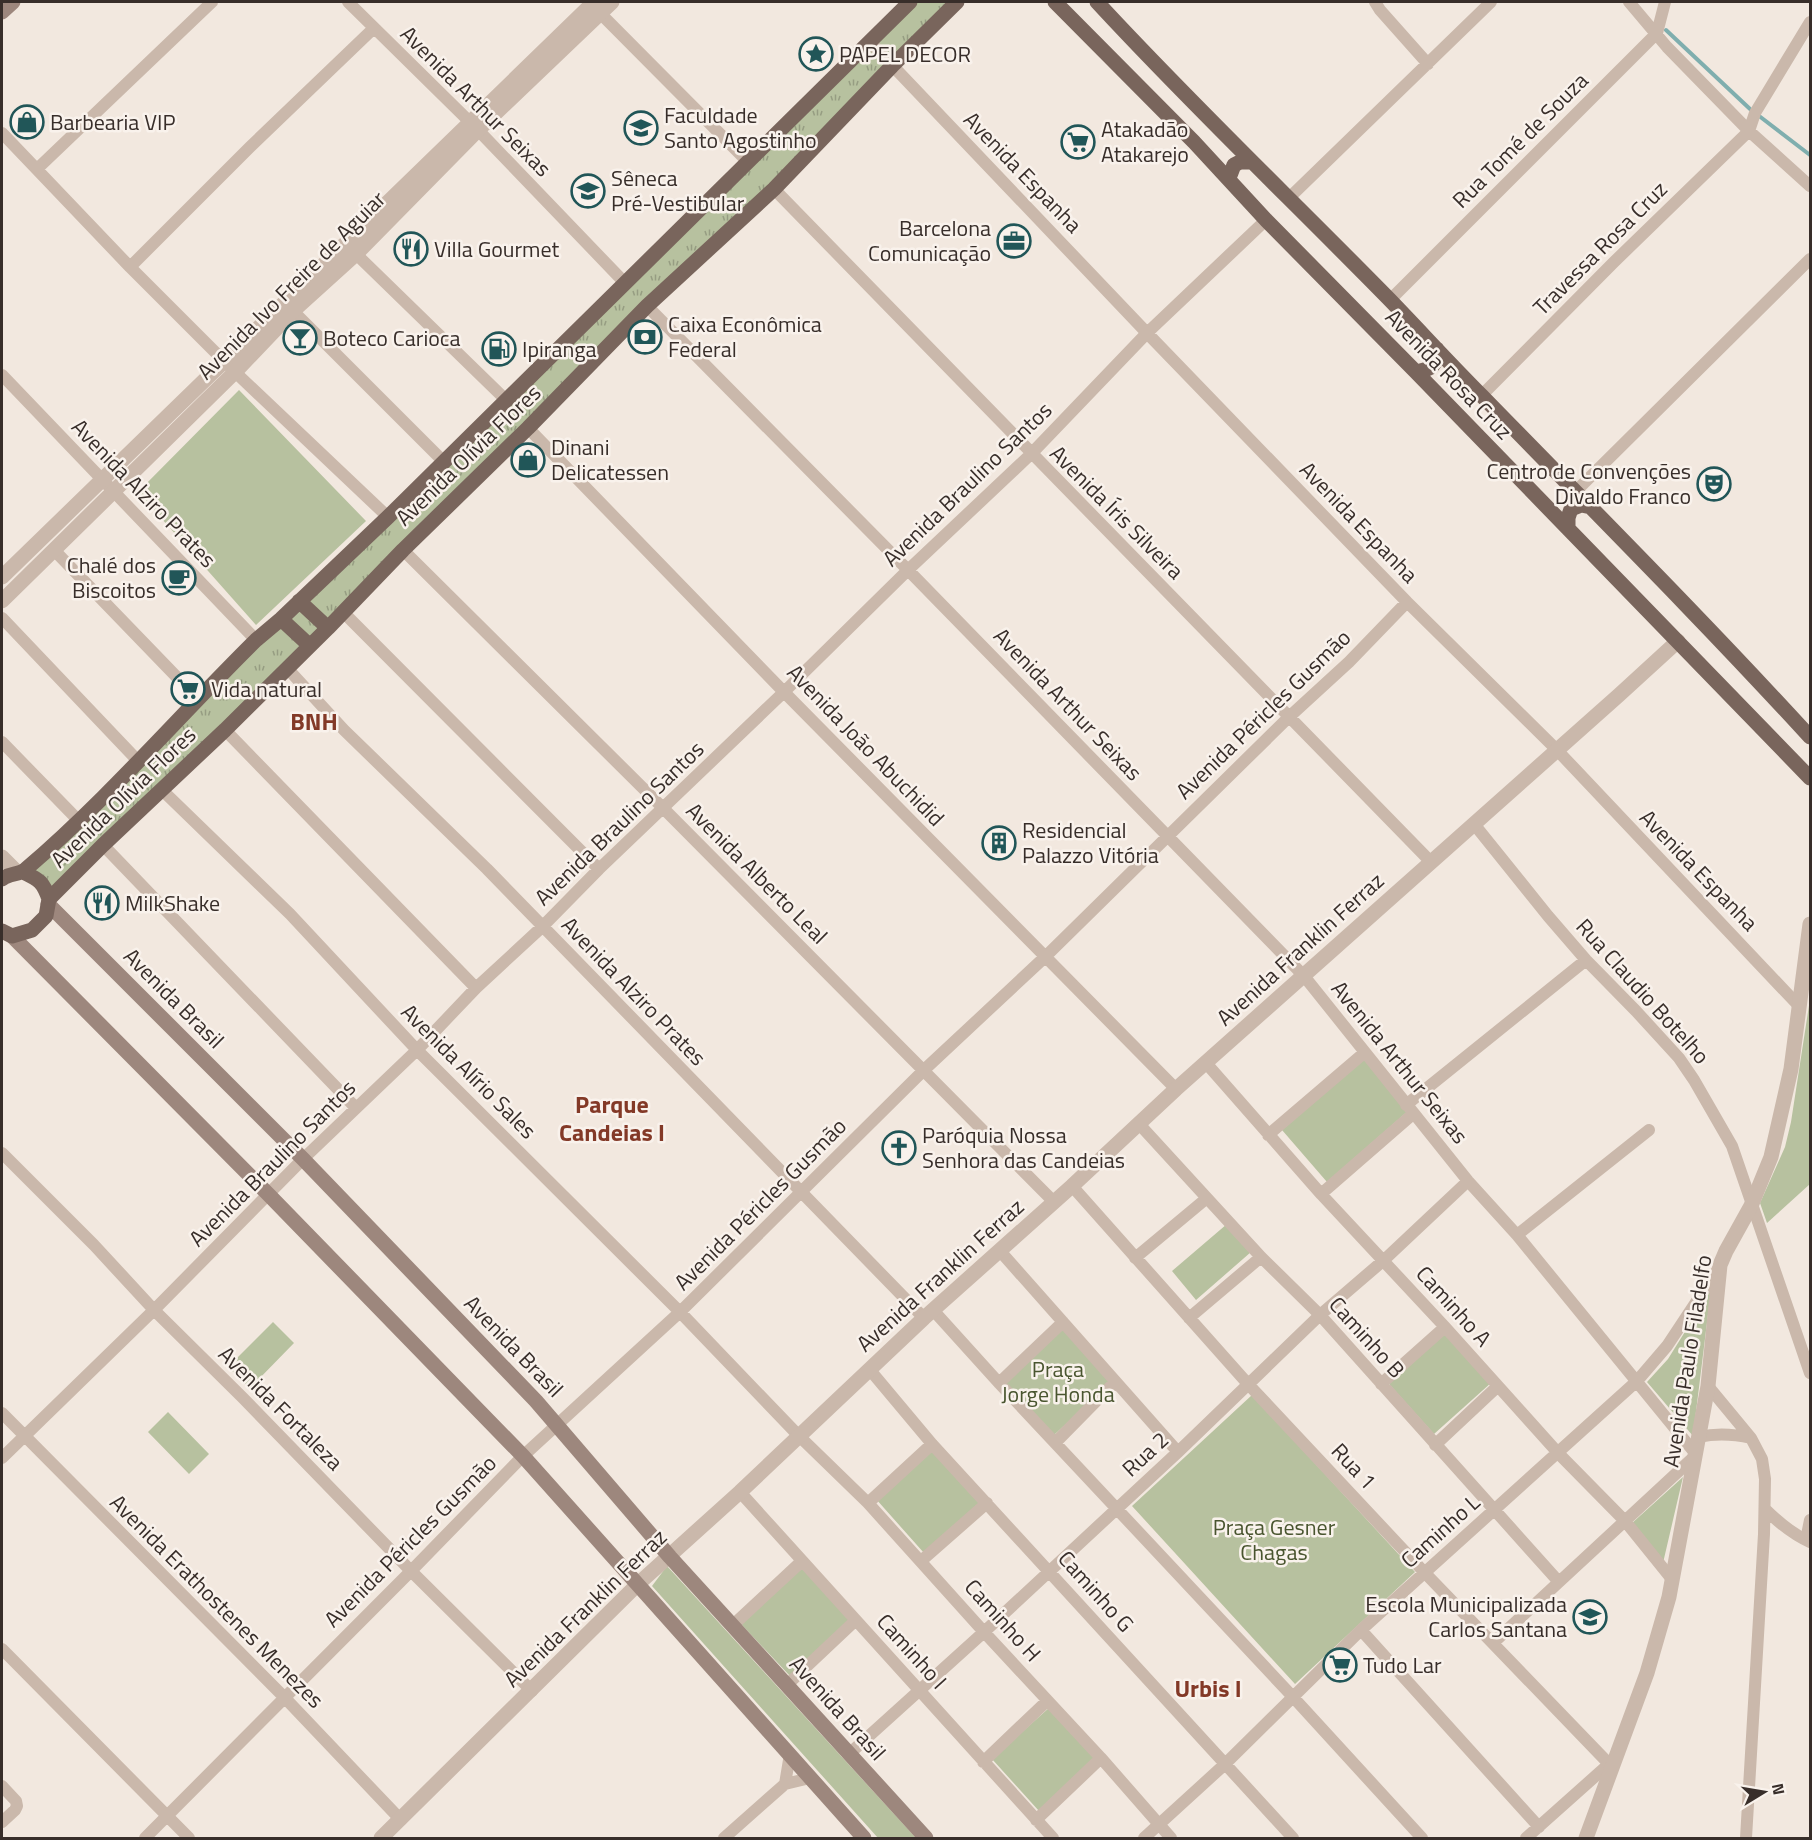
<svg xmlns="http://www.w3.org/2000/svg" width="1812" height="1840" viewBox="0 0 1812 1840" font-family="'Titillium Web',sans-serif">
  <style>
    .grass { fill: url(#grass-tufts) }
    .park { fill: #b7c19f }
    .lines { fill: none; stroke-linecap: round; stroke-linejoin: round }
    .stream { stroke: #7faeae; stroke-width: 4 }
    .minor { stroke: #cab8ab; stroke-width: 12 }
    .tertiary { stroke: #cab8ab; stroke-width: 15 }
    .secondary { stroke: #9d877d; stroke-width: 15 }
    .primary { stroke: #79655c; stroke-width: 15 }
    .labels { text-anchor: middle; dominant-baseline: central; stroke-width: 5; stroke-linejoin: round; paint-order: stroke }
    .poi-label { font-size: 22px; fill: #382e2a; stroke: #f9f2ec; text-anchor: start }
    .street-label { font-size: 22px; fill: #382e2a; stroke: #f9f2ec }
    .park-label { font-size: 22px; fill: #49552f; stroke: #f9f2ec }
    .neighbourhood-label { font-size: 24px; font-weight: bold; fill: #833927; stroke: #f9f2ec }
  </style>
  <defs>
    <pattern id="grass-tufts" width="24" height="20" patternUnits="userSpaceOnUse" patternTransform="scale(1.5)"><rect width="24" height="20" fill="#b7c19f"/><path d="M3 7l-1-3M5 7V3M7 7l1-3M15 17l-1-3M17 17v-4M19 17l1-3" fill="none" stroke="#969d82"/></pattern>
  </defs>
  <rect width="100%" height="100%" fill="#f2e8df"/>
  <!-- grass -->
  <path class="grass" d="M915,2H957L49,900L22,872Z"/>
  <!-- park -->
  <path class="park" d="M239,390L366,521L256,625L138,492Z
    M1810,999V1184L1767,1223L1760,1203L1785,1147L1791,1122Z
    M1364,1059L1408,1111L1327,1182L1282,1130Z
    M1227,1224L1251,1252L1196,1300L1172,1271Z
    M1711,1290L1693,1436L1647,1382L1668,1359Z
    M273,1322L294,1343L250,1388L228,1367Z
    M1063,1328L1112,1381L1053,1436L1004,1383Z
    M1448,1331L1492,1382L1434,1434L1389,1384Z
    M1252,1395L1415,1572L1295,1684L1132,1506Z
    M168,1412L209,1454L189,1474L148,1432Z
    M934,1447L982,1501L924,1553L876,1499Z
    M1683,1477L1663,1563L1631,1524Z
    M667,1566L916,1838H878L652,1586Z
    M802,1567L850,1619L790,1676L741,1624Z
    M1050,1707L1097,1759L1039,1811L992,1759Z"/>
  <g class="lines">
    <!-- stream -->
    <path class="stream" d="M1666,30L1750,109L1810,155"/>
    <!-- minor -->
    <path class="minor" d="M348,2L478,130L624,282
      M1375,2L1380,10L1428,64
      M1629,2L1667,47L1749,131L1810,186
      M594,7L748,162
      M870,42L1147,333L1407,602L1557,750L1799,1006
      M2,133L130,267L235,372L388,517
      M37,169L212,2
      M774,189L1431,862
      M1289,198L1491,2
      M356,254L505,399
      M130,267L250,147L374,28
      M1390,300L1657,33L1665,2
      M647,306L908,570L1304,976L1468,1181L1517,1235L1695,1453
      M293,311L443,461
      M2,375L256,640
      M1481,396L1614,262L1749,131L1755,113L1810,22
      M528,428L784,692L1176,1089
      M1576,491L1810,259
      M54,550L197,698
      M403,550L663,808L1054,1202
      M344,613L599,869
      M2,618L138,761
      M287,668L344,730L487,869L924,1318
      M225,730L476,988
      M2,742L78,820
      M161,789L290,914L417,1050L680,1312L798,1435L868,1503L984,1632L1101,1758L1171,1838
      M1474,824L1548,916L1586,960L1636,1011L1679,1058L1694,1080L1732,1146L1810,1373
      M103,845L356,1108
      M1206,1063L1321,1194L1445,1327L1559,1454L1625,1521L1671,1578
      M1406,1105L1586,960
      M1140,1125L1261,1257L1320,1315L1559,1582
      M1268,1135L1364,1053
      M2,1153L94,1245L154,1310L243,1398L411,1571L532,1691
      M1072,1186L1248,1384L1425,1573L1613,1768
      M1321,1194L1413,1114
      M1517,1235L1649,1130
      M1000,1251L1178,1452
      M1135,1258L1207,1198
      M933,1310L999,1383L1293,1697L1422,1838
      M1189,1318L1261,1257
      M870,1370L932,1444L1293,1838
      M999,1383L1063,1322
      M1381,1384L1445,1327
      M1708,1386L1751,1438L1762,1459L1765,1479L1764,1534L1746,1838
      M2,1413L285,1698L401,1820
      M1699,1437C1717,1433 1733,1434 1751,1438
      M1055,1443L1115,1382
      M1435,1445L1498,1386
      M2,1458L154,1310L303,1159L417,1050L476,988L542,927L599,869L784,692L908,570L1031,454L1147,333L1266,220
      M740,1492L1053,1838
      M868,1503L932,1444
      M1765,1509C1779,1523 1792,1534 1810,1542
      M1806,1540L1810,1520
      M921,1561L987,1503
      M732,1626L802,1561
      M1361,1630L1539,1827
      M1493,1643L1694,1457
      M2,1649L189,1838
      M787,1685L856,1620
      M849,1754L984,1632L1178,1452L1320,1315L1384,1260L1468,1181
      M983,1762L1047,1701
      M785,1784L790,1754
      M2,1786L16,1801L17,1806L15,1810L2,1822
      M1036,1820L1101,1758
      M145,1838L411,1571L523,1456L680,1312L924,1070L1045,957L1289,717L1349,662L1407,602
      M724,1838L785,1784L810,1778
      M1144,1838L1224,1765L1361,1630L1637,1381L1667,1346L1720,1266
      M1526,1838L1609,1764"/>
    <!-- tertiary -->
    <path class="tertiary" d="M2,577L594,2
      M2,601L235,372L293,311L356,254L478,130L612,2
      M2,857L17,872
      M381,1838L638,1584L740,1492L924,1318L1072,1186L1176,1089L1619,695L1678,641
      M1586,1838L1647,1673L1669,1597L1708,1386L1720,1265L1726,1251L1751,1206L1771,1157L1791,1069L1810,924"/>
    <!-- secondary -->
    <path class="secondary" d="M2,12L13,2
      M48,904L303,1159L536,1401L670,1557L926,1838
      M12,936L269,1195L523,1456L864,1838"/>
    <!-- primary -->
    <path class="primary" d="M1055,2L1194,142L1266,220L1416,372L1810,778
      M1097,2C1191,104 1292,200 1389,299C1420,331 1450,364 1482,396C1592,509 1704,621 1810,737
      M1229,178L1234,165L1240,162H1252
      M1416,372C1432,369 1438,365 1437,349
      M1568,528V518L1571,509L1581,505L1591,507
      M299,601L328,628
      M281,619L309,645
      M23,872C40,880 43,882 49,899
      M2,879C9,873 20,875 26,869C108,799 179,716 256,640L281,619L388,517L910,2
      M2,931L12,936L32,930L46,916L49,899L103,845L225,730L328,628L403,550L528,428L647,306L774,189L892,66L957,2"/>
  </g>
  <!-- icons -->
  <defs>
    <symbol id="sight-ring" viewBox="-11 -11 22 22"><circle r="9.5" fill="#f9f2ec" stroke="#215658" stroke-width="1.5"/><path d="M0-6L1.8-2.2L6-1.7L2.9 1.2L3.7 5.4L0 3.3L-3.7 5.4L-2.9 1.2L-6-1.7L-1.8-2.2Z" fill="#215658"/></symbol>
    <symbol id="shop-ring" viewBox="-11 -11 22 22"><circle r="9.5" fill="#f9f2ec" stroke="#215658" stroke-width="1.5"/><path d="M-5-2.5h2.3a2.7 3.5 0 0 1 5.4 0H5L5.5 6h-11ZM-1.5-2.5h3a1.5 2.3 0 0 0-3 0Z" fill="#215658"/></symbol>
    <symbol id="university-ring" viewBox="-11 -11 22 22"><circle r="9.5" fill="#f9f2ec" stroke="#215658" stroke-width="1.5"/><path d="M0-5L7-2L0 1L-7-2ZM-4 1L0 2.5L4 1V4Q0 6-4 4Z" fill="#215658"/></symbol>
    <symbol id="supermarket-ring" viewBox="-11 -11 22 22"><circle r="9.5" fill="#f9f2ec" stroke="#215658" stroke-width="1.5"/><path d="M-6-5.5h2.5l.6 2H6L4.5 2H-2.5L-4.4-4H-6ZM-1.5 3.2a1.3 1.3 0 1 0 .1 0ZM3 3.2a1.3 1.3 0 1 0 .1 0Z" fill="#215658"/></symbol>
    <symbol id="school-ring" viewBox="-11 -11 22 22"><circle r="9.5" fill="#f9f2ec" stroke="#215658" stroke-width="1.5"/><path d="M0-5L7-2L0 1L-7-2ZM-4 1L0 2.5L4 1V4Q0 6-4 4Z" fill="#215658"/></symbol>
    <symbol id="office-ring" viewBox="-11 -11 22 22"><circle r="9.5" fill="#f9f2ec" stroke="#215658" stroke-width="1.5"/><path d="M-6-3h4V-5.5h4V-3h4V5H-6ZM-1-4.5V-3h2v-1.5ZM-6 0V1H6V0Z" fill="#215658"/></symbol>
    <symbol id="restaurant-ring" viewBox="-11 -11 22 22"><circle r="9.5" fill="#f9f2ec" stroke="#215658" stroke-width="1.5"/><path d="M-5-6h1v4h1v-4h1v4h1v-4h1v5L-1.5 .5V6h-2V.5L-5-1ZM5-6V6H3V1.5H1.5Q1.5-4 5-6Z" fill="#215658"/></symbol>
    <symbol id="bank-ring" viewBox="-11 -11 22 22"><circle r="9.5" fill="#f9f2ec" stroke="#215658" stroke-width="1.5"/><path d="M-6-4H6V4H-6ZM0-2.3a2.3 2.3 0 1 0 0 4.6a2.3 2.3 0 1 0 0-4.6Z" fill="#215658"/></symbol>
    <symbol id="bar-ring" viewBox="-11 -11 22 22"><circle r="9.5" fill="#f9f2ec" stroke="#215658" stroke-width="1.5"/><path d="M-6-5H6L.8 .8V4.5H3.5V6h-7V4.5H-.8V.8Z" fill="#215658"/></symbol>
    <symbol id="fuel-ring" viewBox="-11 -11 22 22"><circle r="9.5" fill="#f9f2ec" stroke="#215658" stroke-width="1.5"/><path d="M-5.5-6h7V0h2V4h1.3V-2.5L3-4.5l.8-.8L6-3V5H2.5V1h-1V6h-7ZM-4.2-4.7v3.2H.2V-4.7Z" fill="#215658"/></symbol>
    <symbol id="theatre-ring" viewBox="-11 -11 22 22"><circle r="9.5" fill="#f9f2ec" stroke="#215658" stroke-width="1.5"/><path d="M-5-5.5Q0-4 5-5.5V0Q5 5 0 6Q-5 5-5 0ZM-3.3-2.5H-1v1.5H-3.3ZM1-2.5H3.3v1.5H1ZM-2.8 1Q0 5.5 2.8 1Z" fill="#215658"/></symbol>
    <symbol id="cafe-ring" viewBox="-11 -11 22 22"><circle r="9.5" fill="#f9f2ec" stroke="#215658" stroke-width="1.5"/><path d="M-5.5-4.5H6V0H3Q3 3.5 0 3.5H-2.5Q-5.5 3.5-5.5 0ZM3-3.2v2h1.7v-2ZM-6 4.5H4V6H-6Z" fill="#215658"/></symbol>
    <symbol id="building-ring" viewBox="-11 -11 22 22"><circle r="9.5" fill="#f9f2ec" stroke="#215658" stroke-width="1.5"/><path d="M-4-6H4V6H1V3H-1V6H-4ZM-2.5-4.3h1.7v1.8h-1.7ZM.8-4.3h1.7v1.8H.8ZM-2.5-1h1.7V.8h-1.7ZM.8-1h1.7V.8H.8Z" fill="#215658"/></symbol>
    <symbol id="church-ring" viewBox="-11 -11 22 22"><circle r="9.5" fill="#f9f2ec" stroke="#215658" stroke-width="1.5"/><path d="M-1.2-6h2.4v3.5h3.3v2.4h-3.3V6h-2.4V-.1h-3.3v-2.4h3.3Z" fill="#215658"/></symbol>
  </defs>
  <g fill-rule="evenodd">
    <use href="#sight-ring" x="797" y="35" width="38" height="38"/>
    <use href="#shop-ring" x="8" y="103" width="38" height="38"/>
    <use href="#university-ring" x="622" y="109" width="38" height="38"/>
    <use href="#supermarket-ring" x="1059" y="123" width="38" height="38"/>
    <use href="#school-ring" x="569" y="172" width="38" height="38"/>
    <use href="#office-ring" x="995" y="222" width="38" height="38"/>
    <use href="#restaurant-ring" x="392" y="230" width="38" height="38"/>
    <use href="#bank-ring" x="626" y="318" width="38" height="38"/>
    <use href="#bar-ring" x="281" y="319" width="38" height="38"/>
    <use href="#fuel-ring" x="480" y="330" width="38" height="38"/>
    <use href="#shop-ring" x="509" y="441" width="38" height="38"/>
    <use href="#theatre-ring" x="1695" y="465" width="38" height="38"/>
    <use href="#cafe-ring" x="160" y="559" width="38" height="38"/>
    <use href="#supermarket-ring" x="169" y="670" width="38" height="38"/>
    <use href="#building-ring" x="980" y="824" width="38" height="38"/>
    <use href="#restaurant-ring" x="83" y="884" width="38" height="38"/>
    <use href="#church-ring" x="880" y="1129" width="38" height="38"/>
    <use href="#school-ring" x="1571" y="1598" width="38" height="38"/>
    <use href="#supermarket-ring" x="1321" y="1646" width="38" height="38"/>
  </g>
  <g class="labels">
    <!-- poi labels -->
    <g class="poi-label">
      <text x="839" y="54">PAPEL DECOR</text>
      <text x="664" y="115">Faculdade<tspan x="664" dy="25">Santo Agostinho</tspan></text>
      <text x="50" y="122">Barbearia VIP</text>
      <text x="1101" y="129">Atakadão<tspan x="1101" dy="25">Atakarejo</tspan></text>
      <text x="611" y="178">Sêneca<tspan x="611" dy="25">Pré-Vestibular</tspan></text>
      <text x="991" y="228" text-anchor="end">Barcelona<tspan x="991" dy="25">Comunicação</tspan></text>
      <text x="434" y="249">Villa Gourmet</text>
      <text x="668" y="324">Caixa Econômica<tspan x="668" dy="25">Federal</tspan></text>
      <text x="323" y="338">Boteco Carioca</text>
      <text x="522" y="349">Ipiranga</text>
      <text x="551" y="447">Dinani<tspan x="551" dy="25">Delicatessen</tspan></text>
      <text x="1691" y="471" text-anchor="end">Centro de Convenções<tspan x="1691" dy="25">Divaldo Franco</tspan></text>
      <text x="156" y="565" text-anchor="end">Chalé dos<tspan x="156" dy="25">Biscoitos</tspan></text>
      <text x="211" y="689">Vida natural</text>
      <text x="1022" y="830">Residencial<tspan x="1022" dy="25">Palazzo Vitória</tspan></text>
      <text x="125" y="903">MilkShake</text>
      <text x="922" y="1135">Paróquia Nossa<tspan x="922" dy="25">Senhora das Candeias</tspan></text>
      <text x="1567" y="1604" text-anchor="end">Escola Municipalizada<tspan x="1567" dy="25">Carlos Santana</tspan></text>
      <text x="1363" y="1665">Tudo Lar</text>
    </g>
    <!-- street labels -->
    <g class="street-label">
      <text transform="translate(476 101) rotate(45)">Avenida Arthur Seixas</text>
      <text transform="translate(1520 140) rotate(-45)">Rua Tomé de Souza</text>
      <text transform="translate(1023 172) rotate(46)">Avenida Espanha</text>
      <text transform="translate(1600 248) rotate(-45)">Travessa Rosa Cruz</text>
      <text transform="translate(291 285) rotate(-45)">Avenida Ivo Freire de Aguiar</text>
      <text transform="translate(1449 374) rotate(46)">Avenida Rosa Cruz</text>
      <text transform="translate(468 455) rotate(-44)">Avenida Olívia Flores</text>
      <text transform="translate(967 484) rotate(-44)">Avenida Braulino Santos</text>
      <text transform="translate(144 493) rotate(46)">Avenida Alziro Prates</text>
      <text transform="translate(1117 512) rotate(45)">Avenida Íris Silveira</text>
      <text transform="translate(1359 522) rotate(46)">Avenida Espanha</text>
      <text transform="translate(1068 704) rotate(46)">Avenida Arthur Seixas</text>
      <text transform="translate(1263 714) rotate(-44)">Avenida Péricles Gusmão</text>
      <text transform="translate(866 745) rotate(46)">Avenida João Abuchidid</text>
      <text transform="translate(123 797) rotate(-44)">Avenida Olívia Flores</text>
      <text transform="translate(619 823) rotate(-44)">Avenida Braulino Santos</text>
      <text transform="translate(1699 870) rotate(46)">Avenida Espanha</text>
      <text transform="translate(757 873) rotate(45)">Avenida Alberto Leal</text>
      <text transform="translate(1300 949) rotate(-42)">Avenida Franklin Ferraz</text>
      <text transform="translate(634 991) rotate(46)">Avenida Alziro Prates</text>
      <text transform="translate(1643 991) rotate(48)">Rua Claudio Botelho</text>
      <text transform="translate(174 998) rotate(45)">Avenida Brasil</text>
      <text transform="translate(1400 1062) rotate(51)">Avenida Arthur Seixas</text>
      <text transform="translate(469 1071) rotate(45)">Avenida Alírio Sales</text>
      <text transform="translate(272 1163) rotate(-45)">Avenida Braulino Santos</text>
      <text transform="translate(760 1204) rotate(-45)">Avenida Péricles Gusmão</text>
      <text transform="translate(940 1275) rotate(-42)">Avenida Franklin Ferraz</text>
      <text transform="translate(1454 1306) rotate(48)">Caminho A</text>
      <text transform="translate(1367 1337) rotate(48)">Caminho B</text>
      <text transform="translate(514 1346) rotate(46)">Avenida Brasil</text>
      <text transform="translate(1687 1361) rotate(-81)">Avenida Paulo Filadelfo</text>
      <text transform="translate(281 1408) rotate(45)">Avenida Fortaleza</text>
      <text transform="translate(1145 1454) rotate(-43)">Rua 2</text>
      <text transform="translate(1354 1466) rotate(47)">Rua 1</text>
      <text transform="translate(1440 1531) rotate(-42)">Caminho L</text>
      <text transform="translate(410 1541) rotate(-45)">Avenida Péricles Gusmão</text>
      <text transform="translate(1096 1591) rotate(48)">Caminho G</text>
      <text transform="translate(217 1601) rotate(45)">Avenida Erathostenes Menezes</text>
      <text transform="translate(585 1608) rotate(-44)">Avenida Franklin Ferraz</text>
      <text transform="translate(1003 1620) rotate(48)">Caminho H</text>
      <text transform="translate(912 1651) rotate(48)">Caminho I</text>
      <text transform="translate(838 1708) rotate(48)">Avenida Brasil</text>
    </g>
    <!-- park labels -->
    <g class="park-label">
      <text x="1058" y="1369">Praça<tspan x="1058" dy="25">Jorge Honda</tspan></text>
      <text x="1274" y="1527">Praça Gesner<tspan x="1274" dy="25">Chagas</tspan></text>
    </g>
    <!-- neighbourhood labels -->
    <g class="neighbourhood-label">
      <text x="314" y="721">BNH</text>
      <text x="612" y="1104">Parque<tspan x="612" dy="28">Candeias I</tspan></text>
      <text x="1208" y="1688">Urbis I</text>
    </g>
  </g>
  <!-- border -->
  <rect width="1812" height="1840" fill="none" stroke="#382e2a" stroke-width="6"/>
  <!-- north arrow -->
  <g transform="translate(1764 1792) rotate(79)" stroke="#f9f2ec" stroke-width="4.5" paint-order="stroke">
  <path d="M0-4.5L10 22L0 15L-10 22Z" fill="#382e2a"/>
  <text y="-9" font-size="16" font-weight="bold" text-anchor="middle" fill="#382e2a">N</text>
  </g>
</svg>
